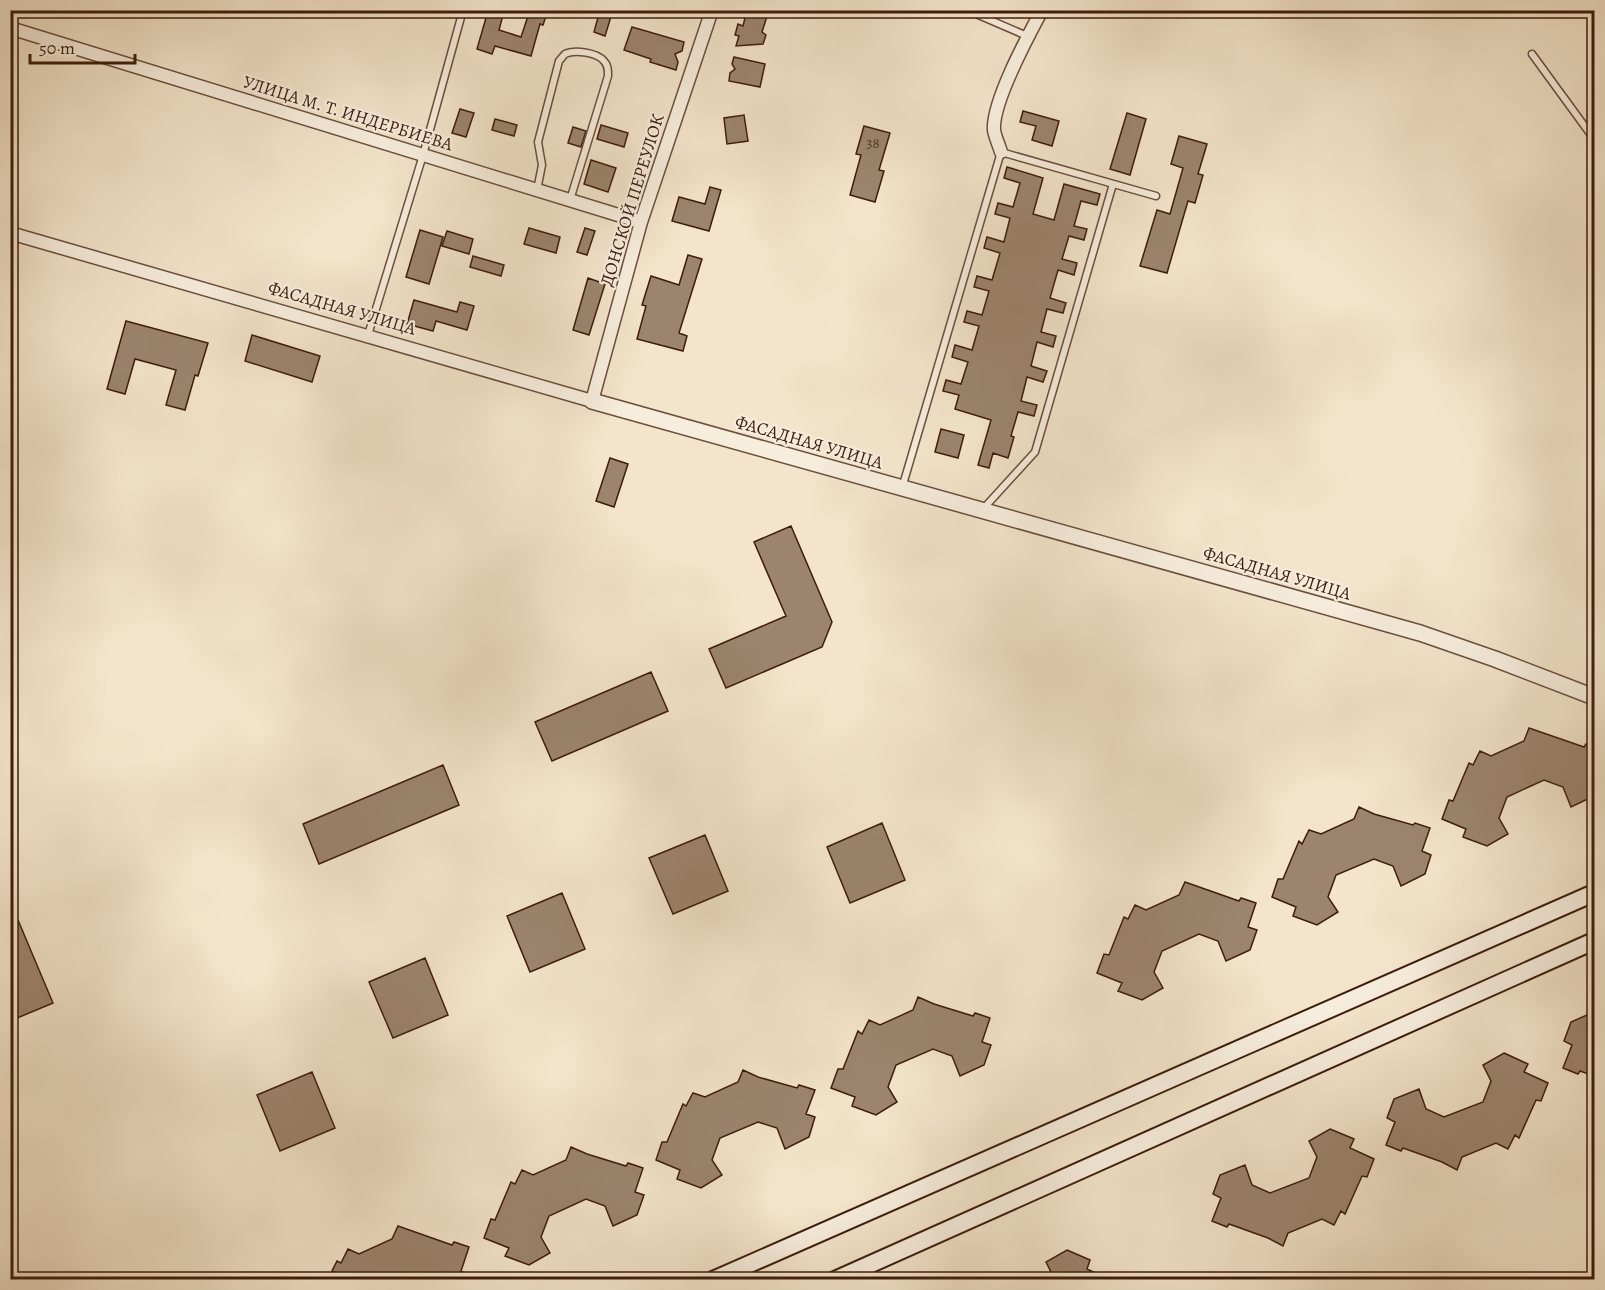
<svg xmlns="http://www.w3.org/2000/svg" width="1605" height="1290" viewBox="0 0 1605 1290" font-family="Alegreya,serif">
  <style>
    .building { fill: #9c846f; stroke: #3e1c0c; stroke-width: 1.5 }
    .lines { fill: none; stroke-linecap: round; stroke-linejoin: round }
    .service-casing { stroke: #6b4e3c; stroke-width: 9 }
    .minor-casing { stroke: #6b4e3c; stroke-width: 15 }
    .tertiary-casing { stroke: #6b4e3c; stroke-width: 18 }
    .secondary-casing { stroke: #3e1c0c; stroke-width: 20 }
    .service { stroke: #f7eddd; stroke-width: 6 }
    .minor { stroke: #f7eddd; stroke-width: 12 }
    .tertiary { stroke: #f7eddd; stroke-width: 15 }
    .secondary { stroke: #f7eddd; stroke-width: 16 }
    .labels { text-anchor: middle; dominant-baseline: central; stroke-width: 4.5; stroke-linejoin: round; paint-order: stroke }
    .number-label { font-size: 15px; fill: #563625 }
    .street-label { font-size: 18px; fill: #3e1c0c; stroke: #f7eddd }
  </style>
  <rect width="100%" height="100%" fill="#f3e4cb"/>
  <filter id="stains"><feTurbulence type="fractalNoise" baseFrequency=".00333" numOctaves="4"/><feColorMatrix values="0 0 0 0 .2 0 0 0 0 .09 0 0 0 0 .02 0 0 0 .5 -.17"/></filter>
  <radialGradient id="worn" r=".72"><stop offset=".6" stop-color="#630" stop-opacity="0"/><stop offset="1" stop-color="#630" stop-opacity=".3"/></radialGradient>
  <!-- building -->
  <path class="building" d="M530,10H548L543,25L540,24L531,56L495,46L492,54L477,49L488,11L503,15L499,30L521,37Z
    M600,10H613L605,36L594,32Z
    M747,10H769L762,32L766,35L763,44L736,46L739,36L735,35L738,24L743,26Z
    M632,27L684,42L682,51L675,54L678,62L676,70L650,62L651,59L624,50Z
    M734,57L765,64L760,87L729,81L730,73L735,69L732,64Z
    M460,109L474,113L466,137L452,133Z
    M1023,111L1059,121L1052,146L1032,140L1036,126L1020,122Z
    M1127,113L1146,119L1130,175L1110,169Z
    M744,115L748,141L727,144L724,118Z
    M495,119L517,125L514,136L492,130Z
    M601,125L628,133L624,147L597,139Z
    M864,126L890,133L879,170L884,171L875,202L850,195L861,155L856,154Z
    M573,127L586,131L581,147L568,143Z
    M1179,136L1207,144L1198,174L1203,175L1195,203L1188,201L1167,273L1140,266L1157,210L1170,214L1183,168L1171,164Z
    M591,160L616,168L608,192L584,184Z
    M1007,167L1043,178L1033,214L1054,220L1064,184L1100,194L1097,205L1081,201L1074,226L1087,229L1084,240L1069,236L1062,259L1077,263L1074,275L1058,270L1050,298L1066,303L1063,313L1047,309L1041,332L1056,336L1053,347L1037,342L1031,366L1047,371L1043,382L1027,377L1021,401L1037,405L1034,416L1018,412L1011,436L1014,437L1008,458L993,453L989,468L978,465L991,420L955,409L959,395L943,391L946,380L961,384L968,362L952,357L955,345L972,350L979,326L964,322L967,311L982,315L989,291L974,287L977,276L992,280L1000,253L984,248L987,237L1004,242L1010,218L995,214L998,203L1013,207L1020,183L1004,178Z
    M710,187L721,190L709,231L672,221L679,197L705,204Z
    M529,228L560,237L556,253L524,244Z
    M585,228L595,231L587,255L577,252Z
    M420,230L443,237L429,284L406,277Z
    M447,231L473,239L469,254L442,246Z
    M688,255L702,259L679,333L687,336L683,351L637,339L646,306L642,305L651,276L679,285Z
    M473,256L504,265L501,276L470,267Z
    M588,278L605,284L589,335L573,330Z
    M414,300L457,312L460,302L474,306L467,330L436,321L433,331L407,324Z
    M126,321L208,343L198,376L195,375L185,410L166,405L176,370L135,359L125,394L107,389Z
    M252,335L320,356L312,382L245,361Z
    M941,429L964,435L958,458L935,452Z
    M610,458L628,464L614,507L596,501Z
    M791,526L832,622L822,647L726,688L709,649L786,616L754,542Z
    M651,672L668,711L552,761L535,722Z
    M1529,728L1584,747L1586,744L1594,747V796L1571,807L1563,787L1544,780L1507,797L1499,818L1508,834L1487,846L1463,837L1466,829L1442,819L1449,800L1453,801L1469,763L1473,765L1480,751L1491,756L1524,741Z
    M443,765L459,805L319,864L303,824Z
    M1359,807L1374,814L1413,825L1415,823L1430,828L1422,851L1431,855L1425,874L1401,886L1393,866L1374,859L1336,875L1328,897L1338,912L1317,925L1293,916L1296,907L1272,897L1278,879H1283L1299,841L1302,844L1309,830L1321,834L1354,819Z
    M882,823L905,880L850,903L827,847Z
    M705,835L728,891L673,914L649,858Z
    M1185,882L1239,901L1241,898L1256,903L1248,927L1257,930L1250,950L1226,961L1218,941L1199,934L1162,951L1154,972L1163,988L1142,1000L1118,991L1122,983L1097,973L1104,954L1109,955L1124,917L1128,919L1135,905L1146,910L1179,895Z
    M562,893L585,949L530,972L507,916Z
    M10,901L53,1003L10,1021Z
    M425,958L448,1015L393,1038L369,982Z
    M918,997L934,1004L973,1016L975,1013L990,1018L982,1042L991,1045L984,1065L960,1076L952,1056L933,1049L896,1065L888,1087L897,1102L876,1115L852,1106L855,1097L831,1088L838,1069H843L858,1031L862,1034L869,1020L880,1025L913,1010Z
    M1594,1012V1076L1580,1071L1578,1074L1563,1068L1572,1045L1564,1041L1571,1022Z
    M1504,1053L1528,1064L1524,1072L1548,1083L1541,1101L1536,1100L1519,1138L1515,1135L1508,1149L1496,1143L1462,1157L1457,1170L1442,1162L1403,1148L1401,1151L1386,1145L1395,1122L1387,1118L1394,1099L1419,1089L1426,1109L1444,1117L1483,1102L1491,1081L1483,1065Z
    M743,1070L758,1077L797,1088L799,1085L815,1090L806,1114L815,1117L809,1137L785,1149L777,1128L758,1122L720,1138L712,1160L722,1175L701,1188L677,1179L680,1170L656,1160L662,1142H667L683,1104L686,1106L693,1093L705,1097L738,1082Z
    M312,1072L335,1128L280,1151L257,1095Z
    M1330,1129L1354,1139L1350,1148L1374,1159L1367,1177L1362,1176L1345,1214L1341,1211L1334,1225L1322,1219L1288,1233L1283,1246L1268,1238L1229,1224L1227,1227L1212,1221L1221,1198L1213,1194L1220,1175L1245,1165L1252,1185L1270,1193L1309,1178L1317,1157L1309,1141Z
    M571,1147L587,1154L626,1166L628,1163L643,1168L635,1192L644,1195L637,1215L613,1226L605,1206L586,1199L549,1216L541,1237L550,1253L529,1265L505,1256L509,1248L484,1238L491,1219L495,1220L511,1182L515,1184L522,1170L533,1175L566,1160Z
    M398,1226L452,1245L454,1242L469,1247L461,1271L481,1280H334L336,1273L332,1271L337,1261L341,1263L348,1249L359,1254L392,1239Z
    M1067,1250L1090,1260L1087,1269L1111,1280H1055L1046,1262Z"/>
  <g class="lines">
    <defs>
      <path id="service" d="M967,10L1027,36
        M1532,54L1594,139
        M537,190L542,165L538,142L559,61C560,60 564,55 565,54C575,49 598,53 604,61C608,65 608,70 608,76L570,200
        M368,335L423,155L463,10
        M902,488L1001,152L1156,196
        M983,509L1035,452L1113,184"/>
      <path id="minor" d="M10,28L641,222
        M1001,152C999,145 995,137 994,130C992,102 1028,36 1042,10
        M10,233L592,401L641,222L712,10"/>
      <path id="tertiary" d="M592,401L1420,633L1495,659L1594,697"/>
      <path id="secondary" d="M713,1280L1594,893
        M835,1280L1594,941"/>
    </defs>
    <!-- service casing -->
    <use href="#service" class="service-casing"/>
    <!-- minor casing -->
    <use href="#minor" class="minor-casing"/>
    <!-- tertiary casing -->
    <use href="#tertiary" class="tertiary-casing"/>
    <!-- secondary casing -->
    <use href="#secondary" class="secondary-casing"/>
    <!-- service -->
    <use href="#service" class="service"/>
    <!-- minor -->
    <use href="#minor" class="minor"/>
    <!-- tertiary -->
    <use href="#tertiary" class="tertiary"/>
    <!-- secondary -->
    <use href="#secondary" class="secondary"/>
  </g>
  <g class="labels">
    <!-- number labels -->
    <g class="number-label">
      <text x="873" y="143">38</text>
    </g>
    <!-- street labels -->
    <g class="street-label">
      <text transform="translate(348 113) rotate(17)">УЛИЦА М. Т. ИНДЕРБИЕВА</text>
      <text transform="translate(632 200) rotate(-73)">ДОНСКОЙ ПЕРЕУЛОК</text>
      <text transform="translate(342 308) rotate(16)">ФАСАДНАЯ УЛИЦА</text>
      <text transform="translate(809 442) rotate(16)">ФАСАДНАЯ УЛИЦА</text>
      <text transform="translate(1277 573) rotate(16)">ФАСАДНАЯ УЛИЦА</text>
    </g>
  </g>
  <!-- margin -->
  <rect width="1605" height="1290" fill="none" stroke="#f3e4cb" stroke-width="36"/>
  <rect x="12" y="12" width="1581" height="1266" fill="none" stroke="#3e1c0c" stroke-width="3"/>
  <rect x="18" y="18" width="1569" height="1254" fill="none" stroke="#3e1c0c" stroke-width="1.5"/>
  <!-- scale -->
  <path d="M30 54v9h105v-9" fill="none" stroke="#3e1c0c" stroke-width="3"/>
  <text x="39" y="54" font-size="18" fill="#3e1c0c" stroke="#f7eddd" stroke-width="4.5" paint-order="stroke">50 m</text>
  <rect width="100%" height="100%" filter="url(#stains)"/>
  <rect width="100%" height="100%" fill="url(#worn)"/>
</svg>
